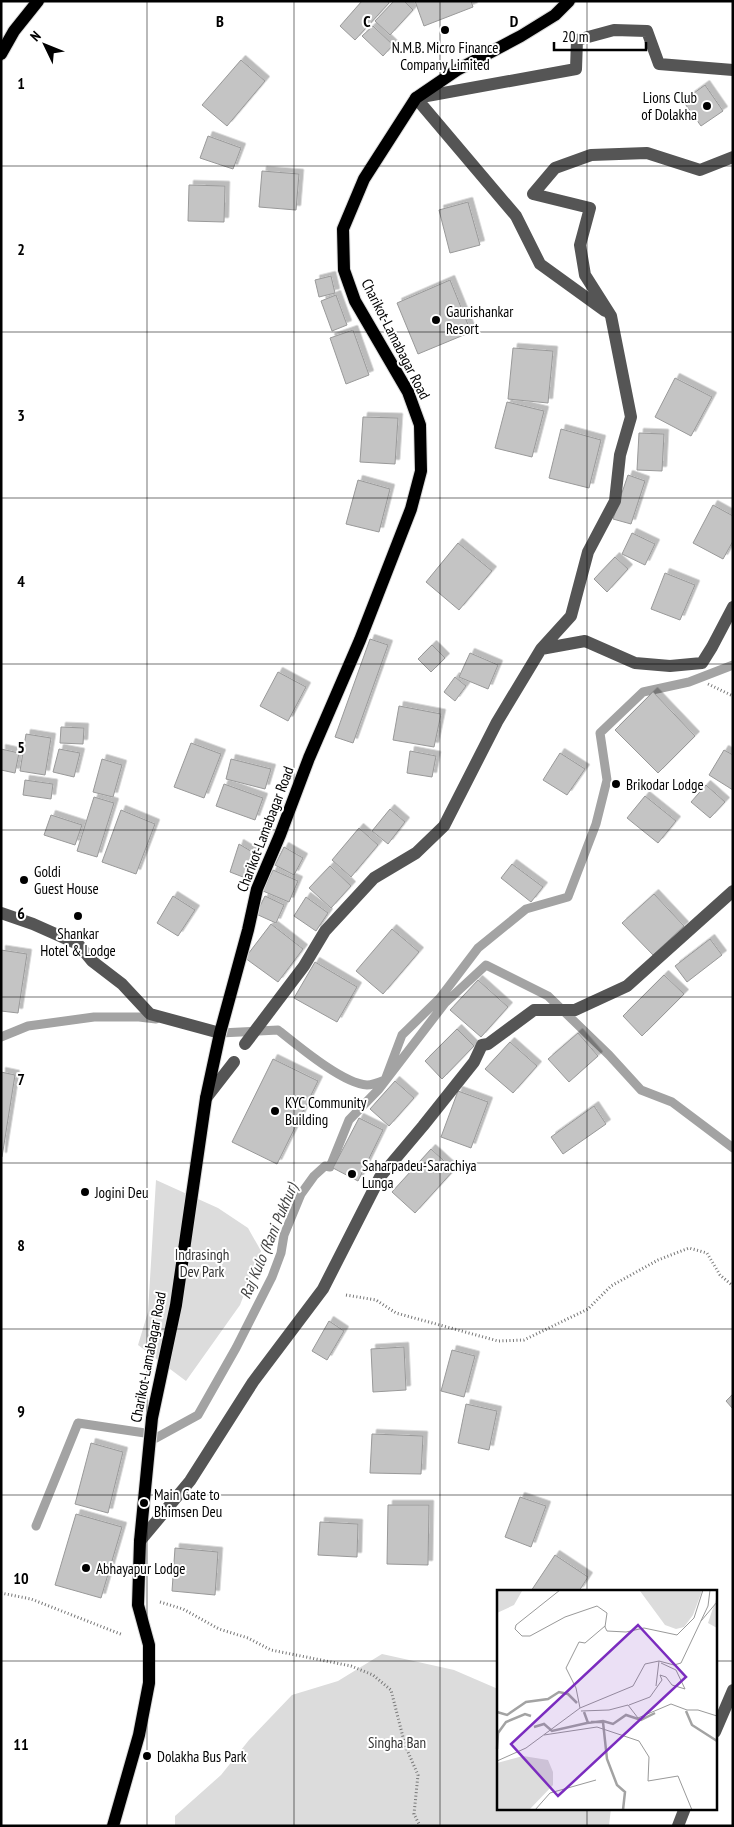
<svg xmlns="http://www.w3.org/2000/svg" width="734" height="1827" viewBox="0 0 734 1827" font-family="'PT Sans Narrow',sans-serif">
  <style>
    .green { fill: #dcdcdc }
    .lines { fill: none; stroke-linecap: round; stroke-linejoin: round }
    .stream { stroke: #a3a3a3; stroke-width: 9 }
    .building { fill: #c4c4c4; stroke: #999; filter: url(#shadow) }
    .major-casing { stroke: #dbdbdb; stroke-width: 14 }
    .path { stroke: #777; stroke-width: 3; stroke-dasharray: 1 2.5; stroke-linecap: butt }
    .minor { stroke: #555; stroke-width: 12 }
    .major { stroke: #000; stroke-width: 12 }
    .grid { fill: none; stroke: #000; stroke-width: 1; stroke-opacity: 0.55 }
    .poi-dot { fill: #000; stroke: #fff; stroke-width: 2 }
    .labels { text-anchor: middle; dominant-baseline: central; stroke-width: 4; stroke-linejoin: round; paint-order: stroke }
    .poi-label { font-size: 15px; fill: #000; stroke: #fff; text-anchor: start }
    .street-label { font-size: 15px; fill: #000; stroke: #fff }
    .park-label { font-size: 15px; fill: #333; stroke: #fff }
    .water-label { font-size: 16px; font-style: italic; fill: #444; stroke: #fff }
    .inset-river { fill: none; stroke: #a3a3a3; stroke-width: 2.5 }
    .inset-road { fill: none; stroke: #999; stroke-width: 1 }
    .view { fill: #7b2cbf; fill-opacity: 0.15; stroke: #7b2cbf; stroke-width: 2.5 }
    .inset-edge { fill: none; stroke: #000; stroke-width: 2.5 }
    .grid-label { font-size: 16px; text-anchor: middle; font-weight: bold; fill: #000; stroke: #fff; stroke-width: 4; stroke-linejoin: round; paint-order: stroke }
  </style>
  <defs>
    <filter id="shadow"><feDropShadow dx="4.5" dy="-4.5" stdDeviation="0" flood-color="#0004"/></filter>
  </defs>
  <rect width="100%" height="100%" fill="#fff"/>
  <!-- green -->
  <path class="green" d="M156,1180L218,1208L248,1228L261,1251L240,1305L186,1381L138,1345L148,1312Z
    M382,1654L454,1670L498,1689V1808H611L609,1826H175V1816L221,1775L249,1740L292,1695L338,1681Z"/>
  <g class="lines">
    <!-- stream -->
    <path class="stream" d="M215,1032L220,1033L278,1030C297,1045 343,1084 367,1085C372,1085 380,1082 385,1080L402,1035L440,998L478,948L526,909L568,897L596,824L607,780L600,733L643,692L689,682L733,665
      M1,1037L28,1026L94,1017H139L156,1019
      M36,1526L78,1423L145,1433L156,1438L198,1415L236,1348L272,1277L281,1253L284,1235L301,1194L314,1176L325,1166L330,1167L349,1120L379,1089L445,1003L486,965L548,996L609,1055L641,1090L672,1102L733,1148"/>
  </g>
  <!-- building -->
  <path class="building" d="M362,1H388L389,3L355,40L340,26Z
    M394,1H404L413,10L390,35L375,21Z
    M415,1H471L473,7L424,26Z
    M373,26L393,45L383,56L362,36Z
    M241,60L265,81L227,126L202,105Z
    M705,85L723,111L701,126L683,101Z
    M208,136L241,148L233,169L200,158Z
    M262,171L299,174L296,210L259,207Z
    M189,185L225,186L224,222L188,221Z
    M468,202L480,245L450,253L439,210Z
    M331,276L335,293L319,297L315,280Z
    M450,280L471,332L418,354L397,303Z
    M336,295L347,325L332,331L321,301Z
    M353,330L369,375L346,384L330,338Z
    M513,348L553,351L548,403L508,399Z
    M675,378L712,397L691,436L655,417Z
    M507,402L544,411L532,457L495,448Z
    M363,417L398,418L395,464L360,462Z
    M561,429L601,440L589,488L549,478Z
    M639,433L664,434L662,471L637,470Z
    M628,475L645,481L631,524L613,519Z
    M358,480L390,489L379,532L346,524Z
    M713,505L733,516V541L723,559L693,543Z
    M632,533L655,544L645,565L622,554Z
    M458,543L492,571L459,610L426,582Z
    M615,557L628,569L607,592L594,579Z
    M665,573L695,585L680,620L651,609Z
    M370,639L388,645L353,743L335,737Z
    M432,645L445,658L431,672L418,659Z
    M470,653L498,665L488,689L459,677Z
    M278,672L306,687L288,721L260,706Z
    M455,677L466,686L455,701L444,692Z
    M653,692L695,736L658,773L615,730Z
    M399,706L441,714L434,747L393,740Z
    M61,727L84,728L83,744L60,743Z
    M26,734L51,738L45,775L20,771Z
    M191,743L221,754L204,798L174,787Z
    M1,749L19,753L15,773L1,770Z
    M59,749L80,753L74,777L53,772Z
    M724,750L733,755V790L709,775Z
    M410,751L436,756L432,777L407,773Z
    M560,753L585,769L567,795L543,780Z
    M102,759L122,765L113,797L93,792Z
    M231,759L271,769L265,789L226,779Z
    M25,780L53,784L51,799L23,795Z
    M224,784L263,798L255,820L216,806Z
    M706,785L725,802L710,818L691,802Z
    M645,796L676,821L658,843L627,818Z
    M94,797L114,803L97,857L77,851Z
    M390,809L405,822L388,844L372,831Z
    M121,810L155,824L136,874L102,862Z
    M51,815L82,825L75,845L44,835Z
    M359,828L378,845L351,877L332,860Z
    M239,844L254,853L243,877L230,872Z
    M284,847L303,858L294,875L275,865Z
    M512,864L543,887L531,902L501,878Z
    M330,866L351,886L331,908L309,888Z
    M273,870L298,881L289,902L263,891Z
    M654,894L684,926L653,955L622,923Z
    M173,896L195,910L178,936L157,923Z
    M265,896L284,905L276,923L256,914Z
    M306,897L328,913L316,931L294,916Z
    M271,924L303,949L278,982L245,958Z
    M392,929L419,952L383,994L356,971Z
    M710,939L722,955L687,982L675,966Z
    M1,950L27,954L18,1013L1,1011Z
    M315,962L357,987L337,1022L294,998Z
    M664,975L684,994L642,1036L623,1016Z
    M478,980L508,1007L481,1037L450,1010Z
    M457,1029L474,1046L442,1079L425,1061Z
    M578,1033L598,1056L569,1082L548,1059Z
    M510,1042L537,1066L513,1093L485,1069Z
    M273,1059L318,1081L277,1164L232,1142Z
    M1,1072L15,1075L2,1157H1Z
    M395,1081L414,1098L389,1126L370,1109Z
    M458,1091L488,1102L471,1148L441,1137Z
    M594,1106L606,1124L563,1154L551,1137Z
    M359,1118L383,1130L358,1181L333,1168Z
    M431,1149L454,1170L415,1213L392,1192Z
    M329,1321L344,1331L327,1360L312,1351Z
    M404,1347L406,1390L373,1392L371,1349Z
    M452,1350L475,1356L464,1397L441,1391Z
    M733,1394V1409L726,1401Z
    M466,1404L497,1411L489,1450L458,1443Z
    M372,1434L423,1436L421,1474L370,1473Z
    M91,1443L123,1452L108,1513L75,1504Z
    M520,1497L546,1506L531,1547L505,1537Z
    M388,1505H429L428,1565L387,1564Z
    M76,1514L122,1527L101,1598L55,1585Z
    M320,1522L358,1524L357,1557L318,1555Z
    M175,1548L218,1552L215,1595L172,1591Z
    M555,1555L588,1577L579,1591H531Z"/>
  <g class="lines">
    <defs>
      <path id="major" d="M1,54L14,31L38,1
        M113,1826L139,1735L149,1683V1645L138,1605L140,1541L152,1418L176,1305L206,1098L220,1033L248,930L257,889L280,835L309,758L360,640L411,509L421,471L420,425L408,392L355,301L344,270L343,229L364,179L416,98L457,70L521,36L555,15L569,1"/>
    </defs>
    <!-- major casing -->
    <use href="#major" class="major-casing"/>
    <!-- path -->
    <path class="path" d="M708,684L733,696
      M346,1295L376,1300L396,1313L498,1341L524,1340L588,1309L611,1286L658,1260L689,1248L707,1253L720,1275L733,1286
      M1,1593L31,1599L123,1635
      M160,1602L183,1609L219,1629L248,1638L271,1650L351,1666L373,1675L391,1690L405,1745L418,1775L414,1814L420,1826"/>
    <!-- minor -->
    <path class="minor" d="M416,98L576,69L577,40L614,30L647,31L659,64L733,70
      M416,98L516,216L540,264L605,311
      M541,649L571,616L588,552L615,501L620,455L631,417L611,316L585,275L580,245L590,208L533,194L555,168L591,155L647,153L700,170L733,157
      M1,913L33,924L78,944L92,961L122,984L150,1014L220,1033
      M245,1044L304,966L325,931L374,878L416,853L444,826L497,722L541,649L585,641L635,663L670,666L702,663L712,647L733,607
      M206,1098L234,1062
      M140,1541L190,1481L253,1382L323,1289L380,1177L423,1126L474,1062L482,1045L488,1044L534,1010H575L627,986L733,891
      M715,1732L733,1690
      M678,1826L685,1808"/>
    <!-- major -->
    <use href="#major" class="major"/>
  </g>
  <!-- grid -->
  <path class="grid" d="M147,1V1826M294,1V1826M440,1V1826M587,1V1591M1,166H733M1,332H733M1,498H733M1,664H733M1,830H733M1,997H733M1,1163H733M1,1329H733M1,1495H733M1,1661H498M715,1661H733M587,1808V1826"/>
  <!-- markers -->
  <g class="poi-dot">
    <circle cx="445" cy="30" r="5"/>
    <circle cx="707" cy="106" r="5"/>
    <circle cx="436" cy="320" r="5"/>
    <circle cx="616" cy="784" r="5"/>
    <circle cx="24" cy="880" r="5"/>
    <circle cx="78" cy="916" r="5"/>
    <circle cx="275" cy="1111" r="5"/>
    <circle cx="352" cy="1174" r="5"/>
    <circle cx="85" cy="1192" r="5"/>
    <circle cx="144" cy="1503" r="5"/>
    <circle cx="86" cy="1568" r="5"/>
    <circle cx="147" cy="1756" r="5"/>
  </g>
  <g class="labels">
    <!-- poi labels -->
    <g class="poi-label">
      <text x="445" y="47" text-anchor="middle">N.M.B. Micro Finance<tspan x="445" dy="17">Company Limited</tspan></text>
      <text x="697" y="97" text-anchor="end">Lions Club<tspan x="697" dy="17">of Dolakha</tspan></text>
      <text x="446" y="311">Gaurishankar<tspan x="446" dy="17">Resort</tspan></text>
      <text x="626" y="784">Brikodar Lodge</text>
      <text x="34" y="871">Goldi<tspan x="34" dy="17">Guest House</tspan></text>
      <text x="78" y="933" text-anchor="middle">Shankar<tspan x="78" dy="17">Hotel &amp; Lodge</tspan></text>
      <text x="285" y="1102">KYC Community<tspan x="285" dy="17">Building</tspan></text>
      <text x="362" y="1165">Saharpadeu-Sarachiya<tspan x="362" dy="17">Lunga</tspan></text>
      <text x="95" y="1192">Jogini Deu</text>
      <text x="154" y="1494">Main Gate to<tspan x="154" dy="17">Bhimsen Deu</tspan></text>
      <text x="96" y="1568">Abhayapur Lodge</text>
      <text x="157" y="1756">Dolakha Bus Park</text>
    </g>
    <!-- street labels -->
    <g class="street-label">
      <text transform="translate(396 339) rotate(63)">Charikot-Lamabagar Road</text>
      <text transform="translate(265 829) rotate(-69)">Charikot-Lamabagar Road</text>
      <text transform="translate(148 1357) rotate(-79)">Charikot-Lamabagar Road</text>
    </g>
    <!-- park labels -->
    <g class="park-label">
      <text x="202" y="1254">Indrasingh<tspan x="202" dy="17">Dev Park</tspan></text>
      <text x="397" y="1742">Singha Ban</text>
    </g>
    <!-- water labels -->
    <g class="water-label">
      <text transform="translate(268 1241) rotate(-67)">Raj Kulo (Rani Pukhur)</text>
    </g>
  </g>
  <!-- overview -->
  <g transform="translate(497 1590)">
    <rect width="220" height="220" fill="#fff"/>
    <path d="M0,1V0L25,1L17,15L0,23ZM143,1H205L196,25L187,37L179,39L168,35ZM220,6V38L211,33ZM26,166L51,170L56,182V195L33,219H0V173Z" fill="#dcdcdc"/>
    <path class="inset-river" d="M189,121L195,135L220,151M0,122L10,125L29,112L51,109L62,102L71,104L80,113M87,122L91,133L106,131L116,134L129,125L144,130L158,123M94,132H106L110,169L120,195L128,202L126,220M37,137L47,134L55,141L90,133M0,159L1,143L9,132L28,124L34,126"/>
    <path class="inset-road" d="M63,0L19,35L18,39L25,46H33L68,27L100,16L110,23L108,37L110,41L129,42L147,38L180,45L197,28L206,0M204,31L220,12M164,73L179,80L188,99M159,96L162,71M132,115L153,107L165,90L163,85L169,87L175,95L188,99M83,118L79,98L69,78L82,52L88,53L108,36M84,121L112,120L131,115L141,128L174,114L190,120H201L220,126M47,145L100,137L142,151L152,167L151,191L181,186L195,220M0,171L29,158L83,118L136,96L148,74L162,71L177,75L184,73L211,16L213,0M38,220L53,203L99,190"/>
    <path class="view" d="M141,35L189,87L61,206L14,154Z"/>
    <rect width="220" height="220" class="inset-edge"/>
  </g>
  <g class="grid-label">
    <text x="220" y="27">B</text>
    <text x="367" y="27">C</text>
    <text x="514" y="27">D</text>
    <text x="21" y="89">1</text>
    <text x="21" y="255">2</text>
    <text x="21" y="421">3</text>
    <text x="21" y="587">4</text>
    <text x="21" y="753">5</text>
    <text x="21" y="919">6</text>
    <text x="21" y="1085">7</text>
    <text x="21" y="1251">8</text>
    <text x="21" y="1417">9</text>
    <text x="21" y="1584">10</text>
    <text x="21" y="1750">11</text>
  </g>
  <!-- border -->
  <rect width="734" height="1827" fill="none" stroke="#000000" stroke-width="5"/>
  <!-- north arrow -->
  <g transform="translate(45 45) rotate(313)" stroke="#ffffff" stroke-width="4" paint-order="stroke">
  <path d="M0-4L9 19L0 12L-9 19Z" fill="#000000"/>
  <text y="-8" font-size="14" font-weight="bold" text-anchor="middle" fill="#000000">N</text>
  </g>
  <!-- scale -->
  <path d="M554 42v8h92v-8" fill="none" stroke="#000000" stroke-width="2.5"/>
  <text x="562" y="42" font-size="15" fill="#000000" stroke="#ffffff" stroke-width="4" paint-order="stroke">20 m</text>
</svg>
